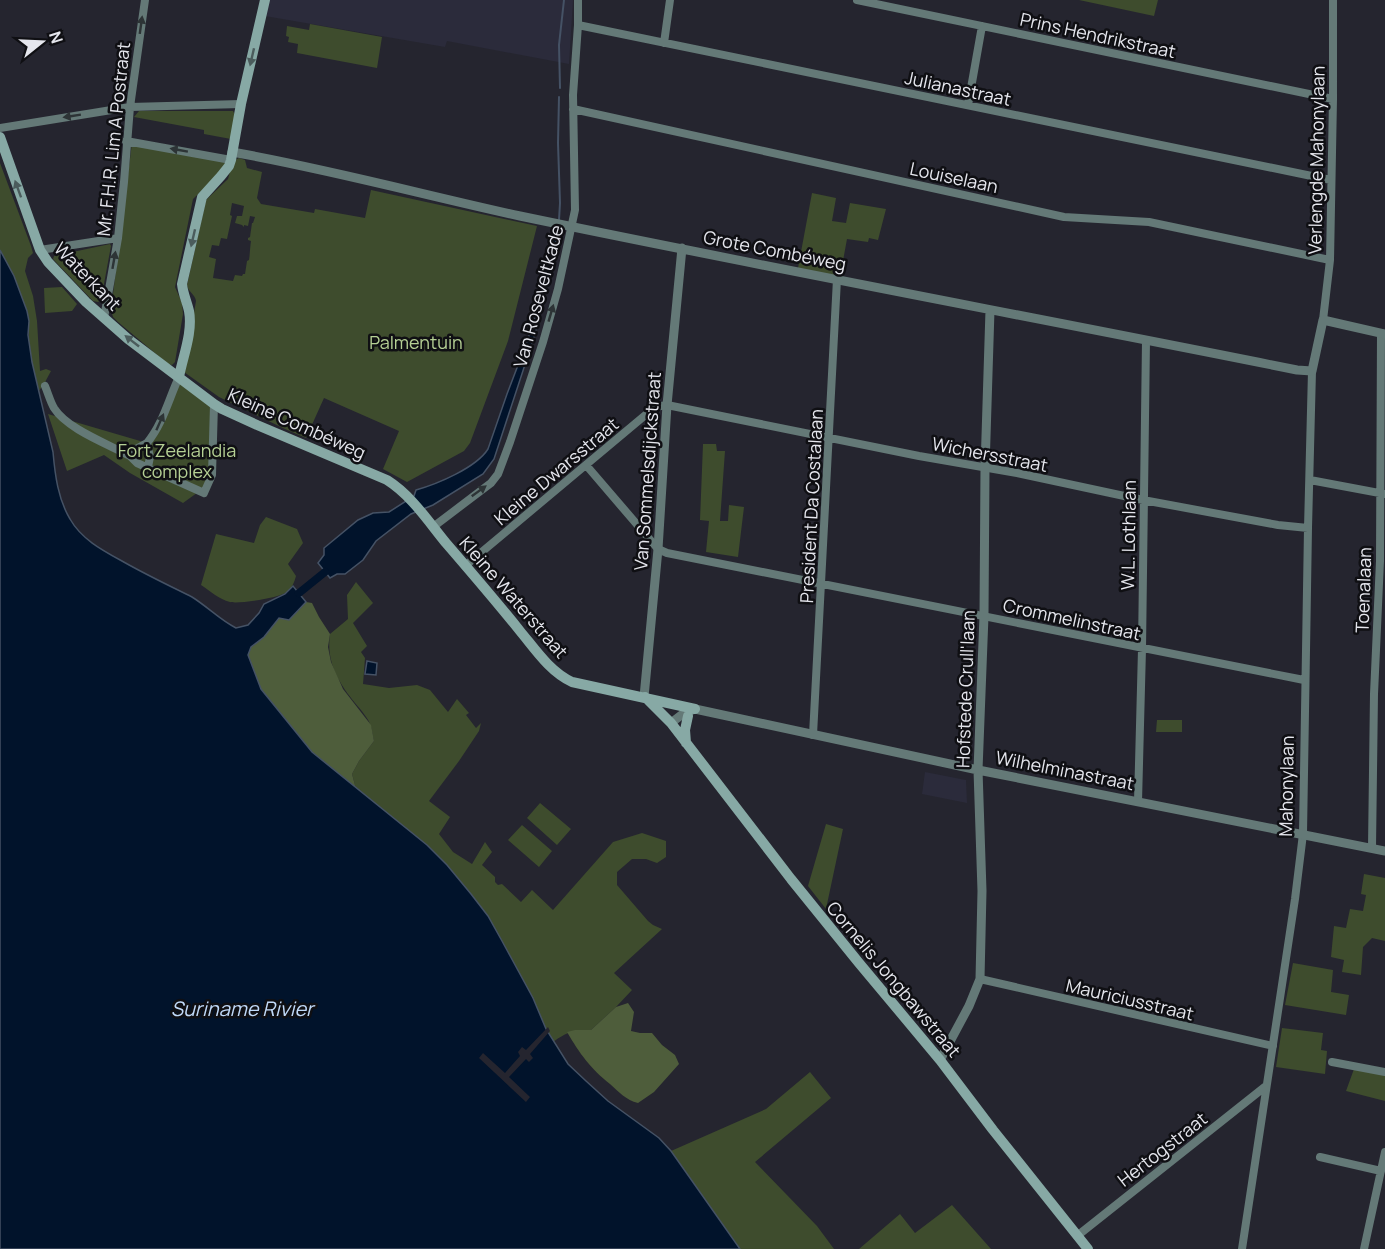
<svg xmlns="http://www.w3.org/2000/svg" width="1385" height="1249" viewBox="0 0 1385 1249" font-family="Manrope,sans-serif">
  <style>
    .built { fill: #2b2b3b }
    .green { fill: #3e4c2d; fill-rule: evenodd }
    .forest { fill: #4e5d3b }
    .water { fill: #01132b; stroke: #455265; stroke-width: 1.5 }
    .pier { fill: #25252f }
    .lines { fill: none; stroke-linecap: round; stroke-linejoin: round }
    .stream { stroke: #455265; stroke-width: 2 }
    .canal { stroke: #01132b; stroke-width: 8 }
    .minor { stroke: #647977; stroke-width: 8 }
    .tertiary { stroke: #647977; stroke-width: 9 }
    .secondary { stroke: #87a9a5; stroke-width: 10 }
    .oneway { fill: #2d3436 }
    .oneway2 { fill: #4b5c5c }
    .labels { text-anchor: middle; dominant-baseline: central; stroke-width: 5; stroke-linejoin: round; paint-order: stroke }
    .street-label { font-size: 18px; fill: #e5e6ed; stroke: #0f0f13 }
    .park-label { font-size: 18px; fill: #b5d094; stroke: #0f0f13 }
    .water-label { font-size: 20px; font-style: italic; fill: #c0d9f8; stroke: #0f0f13 }
  </style>
  <rect width="100%" height="100%" fill="#25252f"/>
  <!-- built -->
  <path class="built" d="M269,0H573L569,64L447,41L445,47L265,16Z
    M925,772L966,780L967,803L922,794Z"/>
  <!-- green -->
  <path class="green" d="M1079,0H1158L1154,16Z
    M310,24L382,37L377,68L297,53L298,44L288,42L289,37L286,36L287,26L309,30Z
    M139,111H233L236,117L231,139L204,134V130L134,117Z
    M132,143L227,161L218,175L193,199L175,287L182,303L183,314L175,362L172,365L168,364L118,322L113,317L111,310Z
    M239,158L245,160L247,168L262,172L257,198L261,204L314,213L315,209L365,218L371,190L537,226L508,341L470,443L464,451L407,482L383,469L399,431L324,398L306,438L285,429L219,397L184,372L196,301C195,294 188,292 187,285L206,200L228,179L233,161ZM232,203L244,206L242,216H237L235,223L242,225L244,227V225L248,226L250,216L255,217L253,223H252L250,237L248,238V240L251,241C250,247 250,254 249,260L247,261L245,274H243L242,276L235,275L233,281L213,278L216,259L209,257L212,245L219,246L221,238L227,239L232,216L230,215Z
    M0,163L31,246L33,253L28,258L25,271L33,296L37,321L40,371L46,369L51,371L44,384L38,392C34,373 27,346 29,327L14,276L0,250Z
    M812,193L836,198L832,221L846,223L850,203L886,209L878,240L869,238L868,242L847,239L840,277L798,268Z
    M110,244L111,246L101,300L98,302L93,301L53,259L54,256Z
    M62,287L77,304L72,311L45,313L44,288Z
    M179,377L214,404L208,485L183,503L130,473L104,455L67,471L48,414L147,443Z
    M703,444H716L717,451H725L720,521H728L729,505L744,507L738,557L706,552L709,521L700,520Z
    M266,517L297,529L303,543L288,564L296,576C294,583 292,588 287,592C279,598 239,604 230,602C219,599 210,591 201,585L216,534L254,543L260,525Z
    M356,582L373,603L353,623L367,646L361,652L365,658L363,684L389,688L417,685L430,690L448,712L457,699L469,713L466,715L476,728L481,723L479,731L459,761L429,801L450,817L439,834L453,852L472,864L485,842L492,852L482,865L495,877V882L498,885L502,884L521,902L532,890L553,910L613,842L642,833L666,841V857L657,863L646,859H632L617,872V885L648,921L653,925L662,929L614,973L632,990L616,1007L591,1030C573,1030 567,1032 553,1042L546,1029L533,998L502,941L471,894L447,865L427,845L356,789L352,774L359,761L374,741C373,737 372,731 371,727C369,719 361,710 355,703C338,682 326,662 330,634L348,619L347,595Z
    M1157,720H1182V732H1156Z
    M540,803L571,829L557,845L527,818Z
    M826,824L843,829L826,909L808,886Z
    M522,825L552,851L539,867L508,840Z
    M1364,874L1385,878V941L1372,938L1363,947L1361,975L1342,972L1344,960L1331,957L1334,926L1346,928L1350,909L1363,911L1366,895L1361,894Z
    M1293,963L1333,970L1331,992L1349,995L1346,1015L1285,1005Z
    M1282,1028L1323,1033L1321,1050L1327,1051L1325,1074L1276,1067Z
    M1354,1069L1385,1075V1101L1346,1091Z
    M810,1072L831,1098L755,1162L817,1226L834,1249H740L671,1151L766,1109Z
    M952,1205L991,1249H859L900,1214L915,1233Z"/>
  <!-- forest -->
  <path class="forest" d="M306,602L312,603L319,617L330,634L328,647L331,662L343,689L371,725L374,741L359,761L352,774L356,789L312,752L261,689L248,655L251,647L264,637L279,618L298,611L301,606Z
    M628,1003L634,1012L631,1031L640,1033H652L662,1045L675,1055L679,1064L654,1092L638,1103C626,1100 619,1092 610,1084C590,1068 580,1054 567,1032L575,1030H591L616,1007Z"/>
  <!-- water -->
  <path class="water" d="M554,229H559L535,334L494,459L483,474L433,505L411,514L376,541L363,560L345,574H337L330,578L318,563L324,555V548L358,520L373,513L389,512L414,496L416,490C437,484 476,468 488,449L507,394L528,339L536,315Z
    M0,250L14,276L27,311L29,321L28,335L32,362L53,452C55,475 58,499 70,519C83,542 108,553 131,566C151,577 172,587 192,597C208,607 220,620 236,628L248,625L259,613L264,604L285,594L293,586L306,602L289,620L279,618L264,637L251,647L248,655L261,689L312,752L427,845L447,865L471,894L488,916L502,941L533,998L546,1029L568,1064L586,1081L608,1101L659,1138L671,1151L740,1249H0Z
    M367,661L377,663L376,675L365,674Z"/>
  <!-- pier -->
  <path class="pier" d="M548,1027L550,1031L530,1054L533,1058L529,1062L526,1059L509,1077L530,1097L526,1102L479,1058L483,1053L505,1073L520,1056L518,1052L522,1047L526,1050Z"/>
  <g class="lines">
    <!-- stream -->
    <path class="stream" d="M560,88L559,45L564,0
      M559,220L560,203L558,143L559,97"/>
    <!-- canal -->
    <path class="canal" d="M299,593L325,572"/>
    <!-- minor -->
    <path class="minor" d="M857,0L1333,99
      M578,25L1331,180
      M664,43L670,0
      M968,105L982,26
      M573,109L1064,217L1149,222L1330,260
      M0,128L130,107L241,104
      M126,141L231,160
      M40,250L118,238
      M104,318L118,238L124,182L130,107L145,0
      M1323,320L1330,260L1333,99V0
      M45,386C48,393 50,401 54,408C67,429 108,444 130,456L137,463L204,493L212,475L214,404
      M130,456L136,449L147,443
      M586,465L658,549L667,553C880,594 1092,639 1304,680
      M148,467L150,457L147,443C163,424 169,398 179,377
      M1310,480L1385,494
      M433,527L491,483L498,474L510,442L543,342L558,289L575,210L573,95L578,25V0
      M465,566L655,407L667,405L919,456L1017,473L1143,500L1278,525L1308,528
      M813,735L837,279
      M1138,802L1142,649L1146,340
      M1372,848L1374,694L1380,561L1381,333
      M980,979L1273,1046
      M1332,1062L1385,1072
      M1320,1157L1381,1171
      M1077,1236L1266,1086
      M1242,1249L1295,899L1303,834L1308,528L1312,371
      M1364,1249L1385,1152"/>
    <!-- tertiary -->
    <path class="tertiary" d="M232,152C329,169 424,195 520,216C779,270 1038,318 1297,370L1312,371L1323,320L1385,334
      M644,697L658,549L667,405L682,248
      M671,723L684,713L695,709L978,770L1385,851
      M940,1060L969,1006L980,979L982,891L978,770L984,616L985,468L990,310"/>
    <!-- secondary -->
    <path class="secondary" d="M0,137L40,250L48,262L86,302L128,339L214,404L222,409L257,425L387,480C411,495 428,521 446,543C471,572 496,601 520,631C535,649 550,672 572,682L695,709
      M179,377C183,356 193,332 189,311C187,302 183,294 182,284L202,197L221,176L229,166L231,160L241,104L265,0
      M645,697L671,723L791,879L859,963L940,1060L993,1130L1088,1249
      M686,743L685,730L688,716"/>
  </g>
  <!-- one-way arrows -->
  <defs><path id="oneway-solid" d="M-6-.8H1V-3.2L6.5 0L1 3.2V.8H-6Z" transform="scale(1.5)"/></defs>
  <g class="oneway">
    <use href="#oneway-solid" transform="translate(141 25) rotate(-82)"/>
    <use href="#oneway-solid" transform="translate(72 116) rotate(171)"/>
    <use href="#oneway-solid" transform="translate(179 150) rotate(-170)"/>
    <use href="#oneway-solid" transform="translate(114 260) rotate(-80)"/>
    <use href="#oneway-solid" transform="translate(551 313) rotate(-74)"/>
    <use href="#oneway-solid" transform="translate(160 422) rotate(-66)"/>
    <use href="#oneway-solid" transform="translate(479 491) rotate(-36)"/>
  </g>
  <g class="oneway2">
    <use href="#oneway-solid" transform="translate(252 57) rotate(103)"/>
    <use href="#oneway-solid" transform="translate(18 189) rotate(-110)"/>
    <use href="#oneway-solid" transform="translate(193 238) rotate(103)"/>
    <use href="#oneway-solid" transform="translate(132 341) rotate(-142)"/>
  </g>
  <g class="labels">
    <!-- street labels -->
    <g class="street-label">
      <text transform="translate(1098 35) rotate(12)">Prins Hendrikstraat</text>
      <text transform="translate(958 88) rotate(12)">Julianastraat</text>
      <text transform="translate(113 139) rotate(-84)">Mr. F.H.R. Lim A Postraat</text>
      <text transform="translate(1316 160) rotate(-89)">Verlengde Mahonylaan</text>
      <text transform="translate(954 177) rotate(12)">Louiselaan</text>
      <text transform="translate(775 250) rotate(11)">Grote Combéweg</text>
      <text transform="translate(88 276) rotate(46)">Waterkant</text>
      <text transform="translate(538 296) rotate(-75)">Van Roseveltkade</text>
      <text transform="translate(297 423) rotate(24)">Kleine Combéweg</text>
      <text transform="translate(990 454) rotate(11)">Wichersstraat</text>
      <text transform="translate(556 471) rotate(-40)">Kleine Dwarsstraat</text>
      <text transform="translate(647 471) rotate(-86)">Van Sommelsdijckstraat</text>
      <text transform="translate(811 506) rotate(-87)">President Da Costalaan</text>
      <text transform="translate(1128 535) rotate(-89)">W.L. Lothlaan</text>
      <text transform="translate(1363 590) rotate(-88)">Toenalaan</text>
      <text transform="translate(514 597) rotate(49)">Kleine Waterstraat</text>
      <text transform="translate(1072 619) rotate(12)">Crommelinstraat</text>
      <text transform="translate(965 689) rotate(-88)">Hofstede Crull'laan</text>
      <text transform="translate(1065 770) rotate(11)">Wilhelminastraat</text>
      <text transform="translate(1286 786) rotate(-89)">Mahonylaan</text>
      <text transform="translate(894 979) rotate(50)">Cornelis Jongbawstraat</text>
      <text transform="translate(1130 999) rotate(13)">Mauriciusstraat</text>
      <text transform="translate(1162 1149) rotate(-38)">Hertogstraat</text>
    </g>
    <!-- park labels -->
    <g class="park-label">
      <text x="416" y="342">Palmentuin</text>
      <text x="177" y="450">Fort Zeelandia<tspan x="177" dy="21">complex</tspan></text>
    </g>
    <!-- water labels -->
    <g class="water-label">
      <text x="242" y="1008">Suriname Rivier</text>
    </g>
  </g>
  <!-- north arrow -->
  <g transform="translate(42 42) rotate(72)" stroke="#0f0f13" stroke-width="4.5" paint-order="stroke">
  <path d="M0-4.5L10 22L0 15L-10 22Z" fill="#e5e6ed"/>
  <text y="-9" font-size="16" font-weight="bold" text-anchor="middle" fill="#e5e6ed">N</text>
  </g>
</svg>
